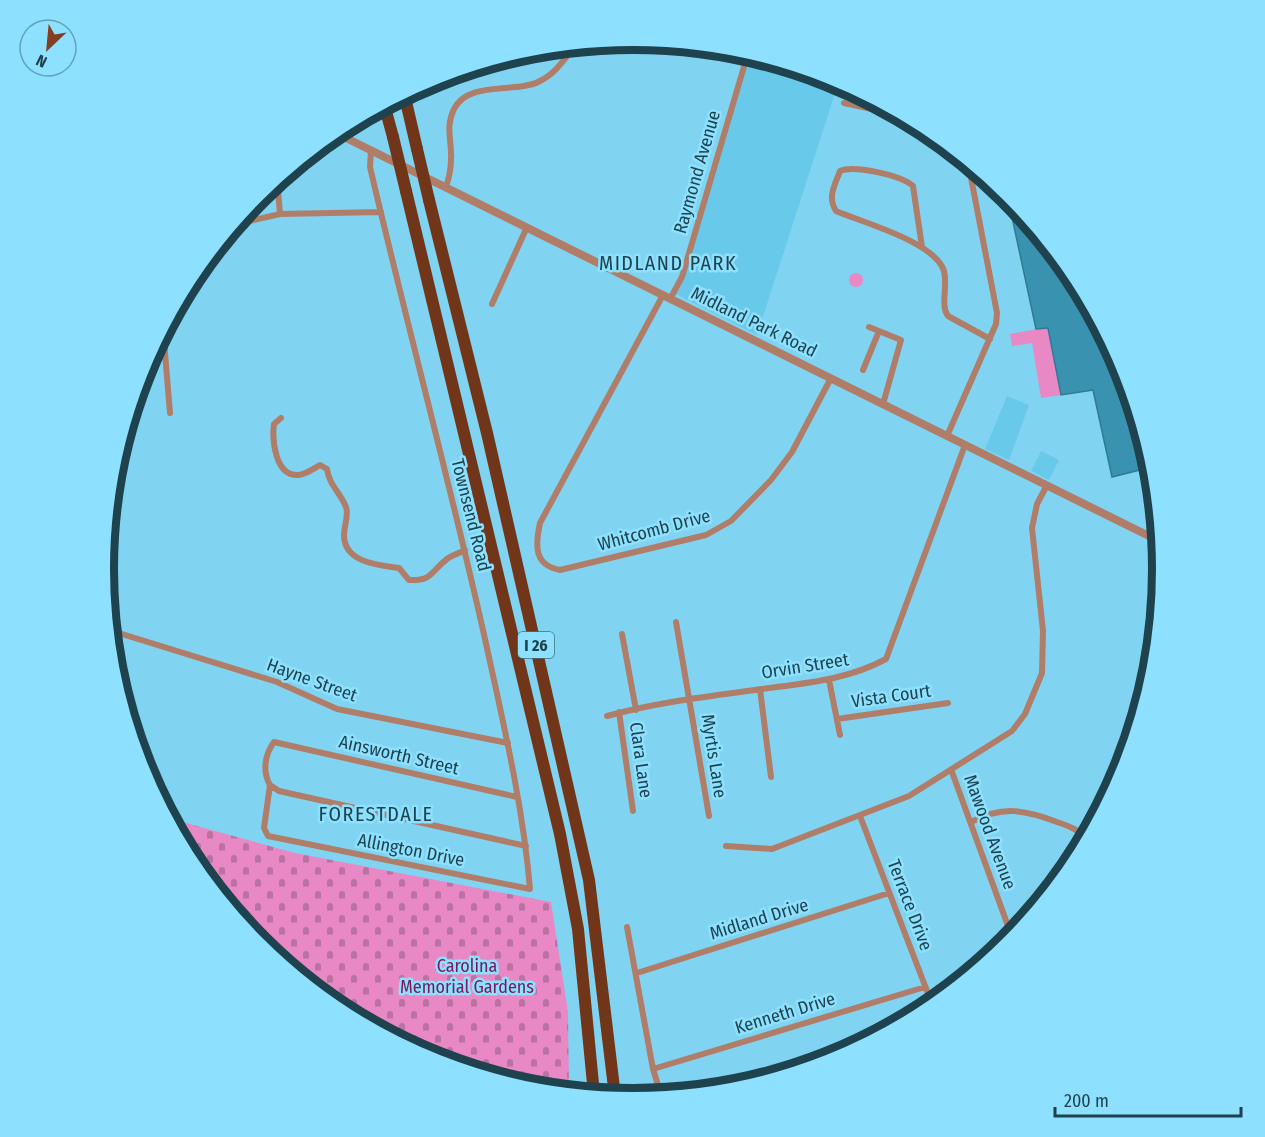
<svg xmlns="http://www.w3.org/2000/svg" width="1265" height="1137" viewBox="0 0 1265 1137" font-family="'Fira Sans Condensed',sans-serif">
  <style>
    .built { fill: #69c9ea }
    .cemetery { fill: url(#cemetery-stones) }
    .green { fill: #e888c4 }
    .water { fill: #3992af; stroke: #317a92; stroke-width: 1.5 }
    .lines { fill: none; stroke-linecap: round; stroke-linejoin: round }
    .minor { stroke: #b07d69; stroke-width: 6 }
    .tertiary { stroke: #b07d69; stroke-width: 8 }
    .motorway { stroke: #71351a; stroke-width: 12 }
    .motorway-bridge { stroke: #71351a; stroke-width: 12 }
    .labels { text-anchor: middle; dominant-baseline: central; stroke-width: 5; stroke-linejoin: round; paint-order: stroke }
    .shield { fill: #8de1ff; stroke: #3f7283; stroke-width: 1.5 }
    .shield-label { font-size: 16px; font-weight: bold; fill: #1e424e }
    .street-label { font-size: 18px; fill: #1e424e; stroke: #8de1ff }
    .park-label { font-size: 18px; fill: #79185c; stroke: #8de1ff }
    .neighbourhood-label { font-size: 20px; letter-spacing: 1.5px; fill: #1e424e; stroke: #8de1ff }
    .rim { fill: none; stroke: #1e424e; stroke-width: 8 }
  </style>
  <defs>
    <pattern id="cemetery-stones" width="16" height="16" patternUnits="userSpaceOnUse" patternTransform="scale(1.5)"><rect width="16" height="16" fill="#e888c4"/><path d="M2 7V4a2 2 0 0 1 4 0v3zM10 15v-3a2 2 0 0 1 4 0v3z" fill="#bb71a1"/></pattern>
  </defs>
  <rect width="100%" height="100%" fill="#80d4f1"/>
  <!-- built -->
  <path class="built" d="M744,63L807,71L839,81L757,335L674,293L682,277Z
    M1007,396L1029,405L1009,460L985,449Z
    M1041,451L1059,460L1049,480L1031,471Z"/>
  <!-- cemetery -->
  <path class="cemetery" d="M168,818L295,853L551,902L568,1012L569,1092L529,1088L430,1058L338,1009L258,943L192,862Z"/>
  <!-- green -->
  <path class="green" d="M849 280a7 7 0 1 1 14 0a7 7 0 1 1-14 0Z
    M1048,327L1061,395L1041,398L1032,343L1012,346L1010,334Z"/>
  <!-- water -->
  <path class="water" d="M1007,194L1073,275L1122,366L1152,467L1112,477L1093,390L1061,395L1048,328L1036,329Z"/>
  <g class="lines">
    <!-- minor -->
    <path class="minor" d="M844,103L904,116
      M277,178L280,214
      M446,187C449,178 451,169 451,159C452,141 445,127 454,109C469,80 516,94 540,81C556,73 565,58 576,45
      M232,225L280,214L381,212
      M922,247L913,186C901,175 854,165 840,171C835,185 827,197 836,211C864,223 935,242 944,271C948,287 940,305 948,316L990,339
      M663,295L540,523C535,546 534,565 560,570L706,535L731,521L771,480L792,452L831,378
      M670,299L682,277L748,53
      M492,304L527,227
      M869,327L901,340L883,404
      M163,329L170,413
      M863,370L879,331
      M281,418L274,424C272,440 275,476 298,475C305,475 313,469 320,465L327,469C329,485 340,492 346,507C349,515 344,526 344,535C344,563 379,565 399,568L409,580C433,581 430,572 447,559C452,555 460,553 465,550
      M947,436L996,324L997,313L968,162
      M676,622L709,816
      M109,630L277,682L337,709L508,743
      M622,634L636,710
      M1143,664L1146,690
      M829,680L840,735
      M760,689L771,777
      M619,712L633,811
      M607,716C657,702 711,696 762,689C806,683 847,680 886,659L965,445
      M837,719L948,703
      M952,772L1012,937
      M270,785L264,828L268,836L530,889C523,805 503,722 485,639C451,487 410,336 374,184L370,167L371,150
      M517,797L274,742C265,754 262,771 270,785L279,791L526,846
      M860,816L932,1004
      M971,822C1003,805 1025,810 1057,822C1068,826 1078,829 1086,838
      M726,846L772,849L909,796L1012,731L1025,714L1042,673L1043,631L1032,528L1037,504L1047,485
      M627,927L653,1069L661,1095
      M637,973L889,893
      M653,1069L925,987"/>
    <!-- tertiary -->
    <path class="tertiary" d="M334,132L1159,541"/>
    <!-- motorway -->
    <path class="motorway" d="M404,93L417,149
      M384,104L393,137
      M406,191L560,834L578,929L594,1094
      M429,200L487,433L589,880L615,1096"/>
    <!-- motorway-bridge -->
    <path class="motorway-bridge" d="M393,137L406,191
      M417,149L429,200"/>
  </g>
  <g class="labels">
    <!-- shield labels -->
    <rect class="shield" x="518" y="632" width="36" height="26" rx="4.5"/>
    <g class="shield-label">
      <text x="536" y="645">I 26</text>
    </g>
    <!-- street labels -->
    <g class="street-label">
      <text transform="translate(697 172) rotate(-74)">Raymond Avenue</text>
      <text transform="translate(754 322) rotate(26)">Midland Park Road</text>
      <text transform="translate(471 515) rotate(76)">Townsend Road</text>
      <text transform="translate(654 530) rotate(-15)">Whitcomb Drive</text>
      <text transform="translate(805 666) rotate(-9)">Orvin Street</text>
      <text transform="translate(312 680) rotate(20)">Hayne Street</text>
      <text transform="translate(891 696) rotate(-8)">Vista Court</text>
      <text transform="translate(399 755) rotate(13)">Ainsworth Street</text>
      <text transform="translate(714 756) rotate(81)">Myrtis Lane</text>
      <text transform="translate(641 760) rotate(82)">Clara Lane</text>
      <text transform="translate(990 832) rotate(70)">Mawood Avenue</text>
      <text transform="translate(411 850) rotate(11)">Allington Drive</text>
      <text transform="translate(910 905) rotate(69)">Terrace Drive</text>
      <text transform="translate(759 919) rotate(-17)">Midland Drive</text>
      <text transform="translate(785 1013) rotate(-17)">Kenneth Drive</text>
    </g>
    <!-- park labels -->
    <g class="park-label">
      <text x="467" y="966">Carolina<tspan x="467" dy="21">Memorial Gardens</tspan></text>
    </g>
    <!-- neighbourhood labels -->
    <g class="neighbourhood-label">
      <text x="668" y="263">MIDLAND PARK</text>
      <text x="376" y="814">FORESTDALE</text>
    </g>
  </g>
  <!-- crop -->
  <path d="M0 0H1265V1137H0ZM114 569a519 519 0 1 1 1038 0a519 519 0 1 1-1038 0Z" fill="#8de1ff" fill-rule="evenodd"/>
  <path class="rim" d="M114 569a519 519 0 1 1 1038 0a519 519 0 1 1-1038 0Z"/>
  <!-- north arrow -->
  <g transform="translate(48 48) rotate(206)"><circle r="28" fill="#8de1ff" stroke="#61a1b8" stroke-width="1.5"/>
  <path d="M0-4.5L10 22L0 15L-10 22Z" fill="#853e1e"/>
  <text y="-9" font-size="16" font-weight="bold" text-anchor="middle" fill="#1e424e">N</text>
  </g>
  <!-- scale -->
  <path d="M1055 1107v9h186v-9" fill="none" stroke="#1e424e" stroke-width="3"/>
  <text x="1064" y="1107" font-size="18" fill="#1e424e" stroke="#8de1ff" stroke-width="4.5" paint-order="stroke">200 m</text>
</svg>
